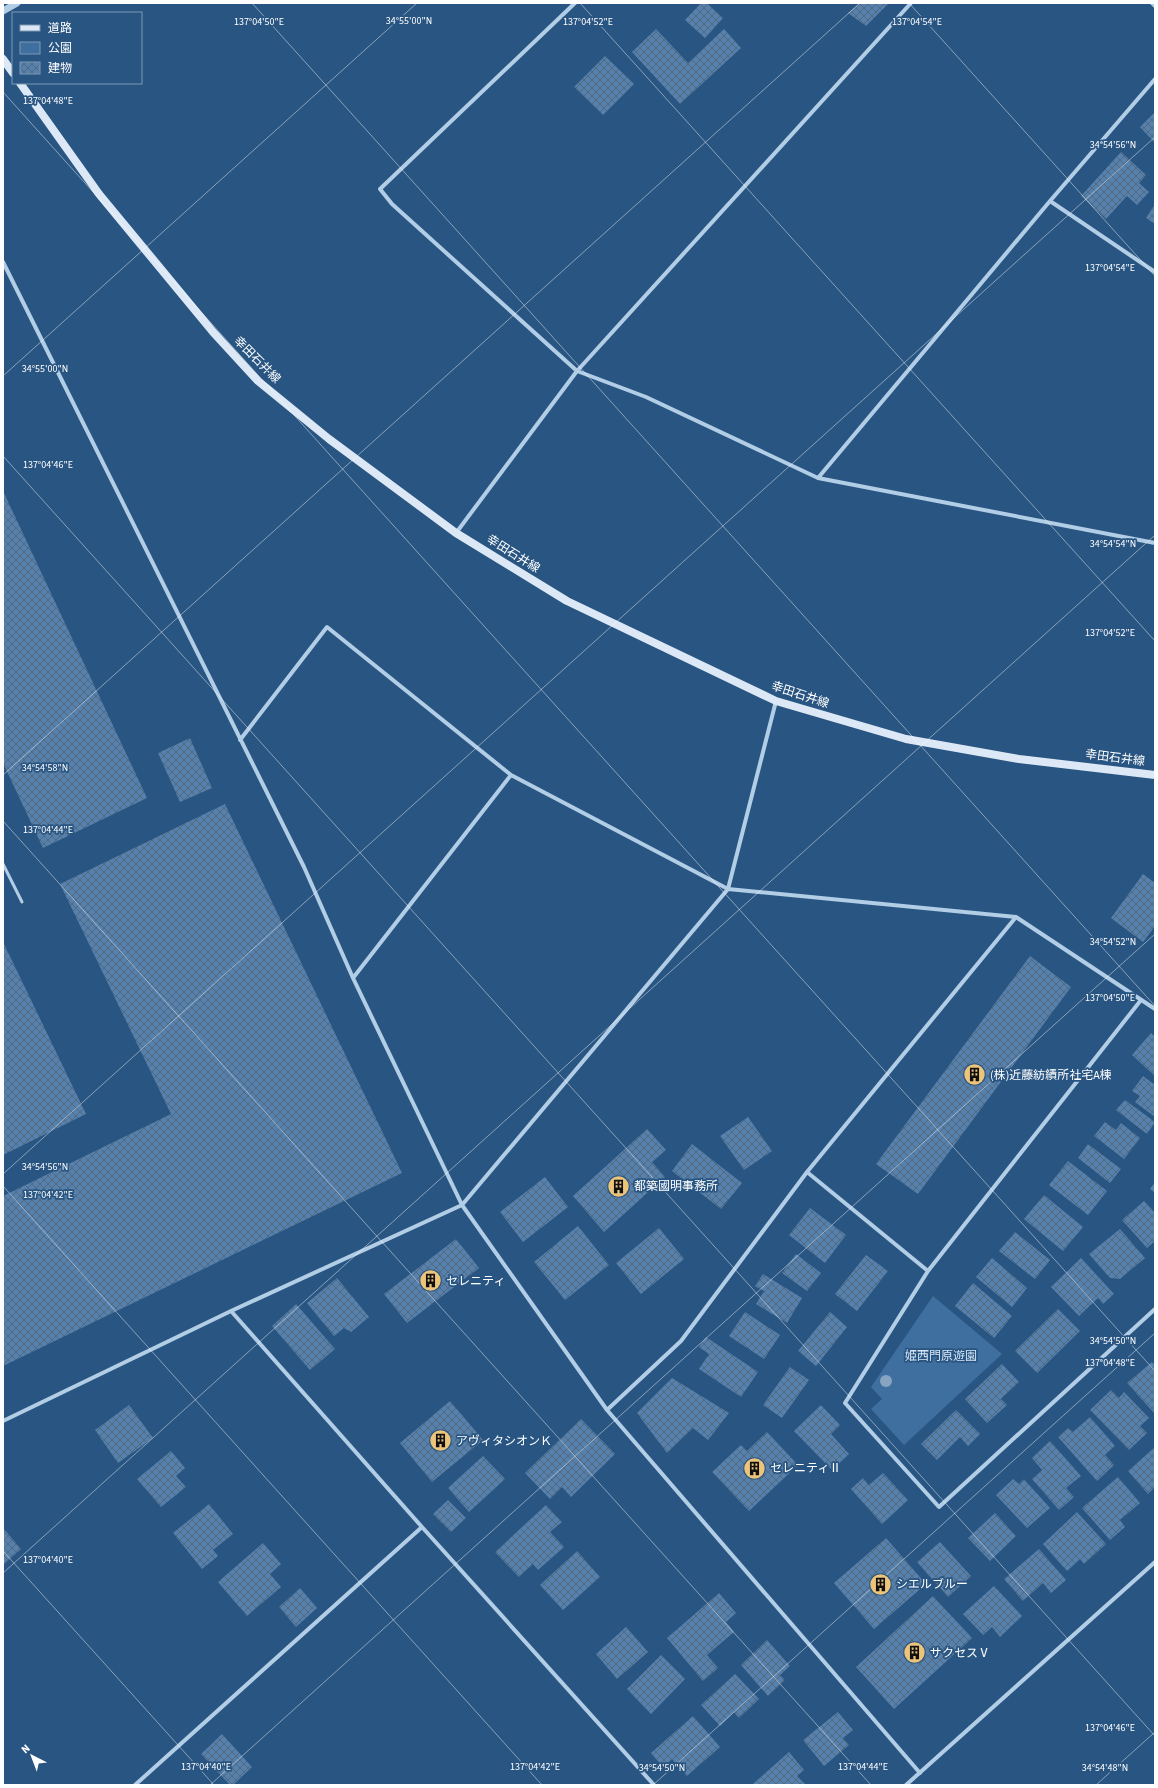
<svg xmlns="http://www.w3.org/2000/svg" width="1158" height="1788" viewBox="0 0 1158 1788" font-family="'Source Sans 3','Noto Sans JP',sans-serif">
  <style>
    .park { fill: #3e6f9f }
    .building { fill: url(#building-cross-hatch) }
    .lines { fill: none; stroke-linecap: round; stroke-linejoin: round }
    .service { stroke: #b2cde6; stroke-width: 3 }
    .minor { stroke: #b2cde6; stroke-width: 4 }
    .tertiary { stroke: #b2cde6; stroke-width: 7 }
    .secondary { stroke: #dce8f6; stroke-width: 8 }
    .tree { fill: #88a4c1 }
    .ticks { fill: none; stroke: #fff; stroke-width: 1; stroke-opacity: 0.45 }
    .labels { text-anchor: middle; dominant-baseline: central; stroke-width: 3.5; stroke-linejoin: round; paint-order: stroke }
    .street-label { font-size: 12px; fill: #fff; stroke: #295582 }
    .poi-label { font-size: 12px; fill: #fff; stroke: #295582; text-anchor: start }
    .park-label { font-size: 12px; fill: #d5e5f5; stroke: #295582 }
    .ticks-label { font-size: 10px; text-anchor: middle; fill: #fff; stroke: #295582; stroke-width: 3.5; stroke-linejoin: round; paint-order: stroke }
  </style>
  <defs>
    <pattern id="building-cross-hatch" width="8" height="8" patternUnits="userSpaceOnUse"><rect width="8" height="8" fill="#5681ac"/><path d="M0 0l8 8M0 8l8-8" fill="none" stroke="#526981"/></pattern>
  </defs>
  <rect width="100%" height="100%" fill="#295582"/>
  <!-- park -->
  <path class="park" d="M933,1296L1002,1354L904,1445L871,1409L882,1399L871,1387Z"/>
  <!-- building -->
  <path class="building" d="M701,3H707L723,18L705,38L685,20Z
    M860,3H889L866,26L848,13Z
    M656,29L688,63L724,29L741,48L680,104L632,52Z
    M605,56L634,84L603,115L574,87Z
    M1155,112V143L1140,127Z
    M1121,152L1146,175L1139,183L1149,192L1137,205L1127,196L1106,219L1081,196Z
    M1155,204V224L1146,218Z
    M3,491L147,798L43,848L3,763Z
    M190,738L212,788L180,802L158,753Z
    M225,804L402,1173L3,1366V1196L171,1114L60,884Z
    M1143,874L1155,883V926L1143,942L1111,918Z
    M3,942L86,1114L3,1155Z
    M1030,956L1071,987L918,1194L876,1164Z
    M1151,1033L1155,1037V1076L1132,1055Z
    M1143,1076L1155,1085V1117L1135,1102L1140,1096L1132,1091Z
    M1125,1100L1155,1122L1147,1134L1116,1110Z
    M748,1117L772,1151L744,1170L720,1136Z
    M1105,1122L1116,1130L1121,1123L1140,1138L1124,1159L1094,1136Z
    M647,1129L666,1150L652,1162L665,1177L604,1232L573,1196Z
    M692,1144L742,1183L721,1209L672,1171Z
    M1088,1144L1121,1169L1110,1183L1078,1158Z
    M1068,1161L1107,1191L1088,1215L1049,1185Z
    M545,1177L568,1207L523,1242L500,1212Z
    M1155,1182V1193L1150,1189Z
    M1044,1195L1083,1227L1063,1251L1024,1219Z
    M1144,1201L1155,1213V1241L1147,1248L1122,1220Z
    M810,1208L846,1235L825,1263L789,1235Z
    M578,1226L609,1265L565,1300L534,1262Z
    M659,1228L684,1259L641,1294L616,1263Z
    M1120,1229L1145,1258L1120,1279L1110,1278L1089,1254Z
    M1015,1232L1050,1260L1035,1279L999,1251Z
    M456,1239L479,1268L407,1323L384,1294Z
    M796,1254L821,1273L807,1291L782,1273Z
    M866,1255L888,1271L857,1311L835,1294Z
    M992,1258L1027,1288L1012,1307L976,1277Z
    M1081,1258L1114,1294L1103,1304L1098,1298L1079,1316L1051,1287Z
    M763,1274L802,1298L787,1323L756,1304L764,1291L755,1286Z
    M337,1278L369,1317L351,1332L344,1328L334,1336L307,1303Z
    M973,1283L1012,1316L994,1338L955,1306Z
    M296,1304L335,1349L310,1370L272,1326Z
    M1058,1309L1080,1331L1037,1373L1015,1351Z
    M745,1312L780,1335L764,1359L729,1336Z
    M830,1312L847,1327L816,1366L798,1351Z
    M706,1337L758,1372L741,1397L699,1369L709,1354L699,1347Z
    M1152,1362L1155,1366V1414L1127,1383Z
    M1002,1364L1019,1382L1001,1399L1007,1405L987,1423L965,1399Z
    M790,1367L809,1380L782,1418L763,1405Z
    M672,1378L729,1413L708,1440L693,1428L667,1453L637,1413Z
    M1111,1390L1119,1398L1124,1392L1149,1418L1140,1426L1147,1433L1129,1450L1090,1410Z
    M450,1401L483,1440L432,1482L400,1443Z
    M129,1405L153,1438L118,1463L95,1430Z
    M821,1405L840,1425L831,1434L849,1454L832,1470L794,1431Z
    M956,1410L980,1434L968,1446L960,1437L937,1460L921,1444Z
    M1090,1417L1115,1446L1105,1455L1114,1465L1097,1481L1058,1437L1068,1428L1073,1432Z
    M581,1419L615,1454L571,1497L562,1487L550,1499L525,1473Z
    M767,1432L798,1465L749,1511L712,1472L741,1445L747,1451Z
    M1050,1441L1081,1476L1066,1488L1074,1497L1059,1510L1032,1479L1042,1470L1032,1458Z
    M1155,1447V1487L1148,1494L1128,1471Z
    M171,1451L185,1468L176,1476L186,1487L161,1507L137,1479Z
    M483,1456L505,1479L469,1512L448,1488Z
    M883,1473L908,1500L882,1524L851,1489L863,1478L869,1485Z
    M1118,1477L1140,1503L1120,1520L1125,1527L1110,1540L1082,1508Z
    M1013,1479L1019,1484L1024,1479L1050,1508L1027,1528L996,1495Z
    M448,1500L466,1518L451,1532L433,1514Z
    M209,1504L233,1534L213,1550L218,1556L202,1569L173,1533Z
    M546,1505L562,1522L550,1532L564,1547L538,1570L533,1564L519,1577L495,1552Z
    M1077,1512L1106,1544L1084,1564L1080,1559L1067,1571L1043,1544Z
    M995,1513L1016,1536L990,1561L968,1538Z
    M3,1528L21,1549L3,1565Z
    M886,1538L926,1584L874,1629L834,1583Z
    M940,1542L971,1576L948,1597L917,1562Z
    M263,1543L281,1564L270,1574L281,1587L247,1616L218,1582Z
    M1039,1549L1066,1580L1051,1593L1043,1583L1023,1601L1004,1579Z
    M577,1551L600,1577L563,1610L540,1585Z
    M994,1586L1022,1616L1000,1637L992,1627L983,1635L963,1614Z
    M300,1588L317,1608L296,1627L279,1607Z
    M719,1593L736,1613L726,1622L734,1632L707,1655L718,1668L703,1681L667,1638Z
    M933,1596L972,1638L894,1709L856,1667Z
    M626,1627L648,1652L617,1679L596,1654Z
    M767,1640L790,1666L780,1675L785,1680L768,1696L741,1665Z
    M661,1655L685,1679L651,1714L627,1689Z
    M735,1674L759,1699L739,1718L734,1712L720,1726L701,1705Z
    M838,1712L853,1730L843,1738L849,1745L824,1766L803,1740Z
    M693,1716L720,1747L687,1776L672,1759L663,1767L651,1753Z
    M222,1734L252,1767L233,1785H230L201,1754Z
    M789,1752L804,1770L797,1776L806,1785H754L753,1784Z"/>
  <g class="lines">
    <!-- service -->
    <path class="service" d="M3,864L22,902"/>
    <!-- minor -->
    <path class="minor" d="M575,3L380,189L392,204L577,371L646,397L818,478L1155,543
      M1152,3L1155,6
      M1155,79L1050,201L1155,272
      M3,262L304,867L353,978L462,1205L607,1410L920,1773
      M818,478L1050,201
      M456,533L577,371L911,3
      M240,740L327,627L511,775L728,889L1016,917L1155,1009
      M353,978L511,775
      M1141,1000L928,1271L845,1403L939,1507L1155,1309
      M807,1172L928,1271
      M231,1311L422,1527L654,1785
      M607,1410L681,1341L807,1172L1016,917
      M3,1421L231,1311L462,1205L728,889L776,701
      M135,1785L422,1527
      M906,1785L1155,1562"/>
    <!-- tertiary -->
    <path class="tertiary" d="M3,11L17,3"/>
    <!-- secondary -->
    <path class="secondary" d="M3,59L13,73
      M20,83L99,194L213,332L258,381L329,439L456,533L567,601L776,701L906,739L1019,759L1155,775"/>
  </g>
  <!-- trees -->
  <circle class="tree" cx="886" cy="1381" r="6"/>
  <!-- ticks -->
  <path class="ticks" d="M252,3L1155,1006M580,3L1155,641M909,3L1155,276M3,92L1155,1371M3,376L417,3M3,456L1155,1736M3,775L860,3M3,821L871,1785M3,1174L1155,137M3,1186L542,1785M3,1551L214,1785M3,1573L1155,535M210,1785L1155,934M653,1785L1155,1333M1096,1785L1155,1732"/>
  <!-- icons -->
  <defs>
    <symbol id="building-disc" viewBox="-11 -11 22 22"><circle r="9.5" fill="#edc57a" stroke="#295582"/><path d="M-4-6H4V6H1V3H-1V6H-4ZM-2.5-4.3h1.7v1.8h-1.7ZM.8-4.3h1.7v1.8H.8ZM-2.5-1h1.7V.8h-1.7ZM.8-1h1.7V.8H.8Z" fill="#111"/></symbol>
  </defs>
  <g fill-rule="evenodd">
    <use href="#building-disc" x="962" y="1062" width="25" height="25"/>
    <use href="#building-disc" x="606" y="1174" width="25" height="25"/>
    <use href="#building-disc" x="418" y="1268" width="25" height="25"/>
    <use href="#building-disc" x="428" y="1428" width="25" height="25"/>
    <use href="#building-disc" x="742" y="1456" width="25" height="25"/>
    <use href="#building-disc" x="868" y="1572" width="25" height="25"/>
    <use href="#building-disc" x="902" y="1640" width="25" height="25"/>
  </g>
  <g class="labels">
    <!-- street labels -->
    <g class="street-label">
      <text transform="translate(257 360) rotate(45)">幸田石井線</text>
      <text transform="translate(513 554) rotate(32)">幸田石井線</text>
      <text transform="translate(800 695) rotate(18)">幸田石井線</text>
      <text transform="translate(1115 758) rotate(7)">幸田石井線</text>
    </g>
    <!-- poi labels -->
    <g class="poi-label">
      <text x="990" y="1075">(株)近藤紡績所社宅A棟</text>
      <text x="634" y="1186">都築國明事務所</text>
      <text x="446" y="1281">セレニティ</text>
      <text x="456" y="1441">アヴィタシオンＫ</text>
      <text x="770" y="1468">セレニティⅡ</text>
      <text x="896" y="1584">シエルブルー</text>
      <text x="930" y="1653">サクセスⅤ</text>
    </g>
    <!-- park labels -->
    <g class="park-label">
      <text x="941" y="1356">姫西門原遊園</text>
    </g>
  </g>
  <g class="ticks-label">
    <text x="409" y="24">34°55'00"N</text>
    <text x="259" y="25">137°04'50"E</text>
    <text x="588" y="25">137°04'52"E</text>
    <text x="917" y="25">137°04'54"E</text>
    <text x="48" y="104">137°04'48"E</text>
    <text x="1113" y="148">34°54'56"N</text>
    <text x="1110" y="271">137°04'54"E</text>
    <text x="45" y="372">34°55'00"N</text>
    <text x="48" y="468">137°04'46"E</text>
    <text x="1113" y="547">34°54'54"N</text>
    <text x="1110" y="636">137°04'52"E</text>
    <text x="45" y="771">34°54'58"N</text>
    <text x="48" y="833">137°04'44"E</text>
    <text x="1113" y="945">34°54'52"N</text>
    <text x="1110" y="1001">137°04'50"E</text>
    <text x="45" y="1170">34°54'56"N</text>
    <text x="48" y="1198">137°04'42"E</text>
    <text x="1113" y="1344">34°54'50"N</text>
    <text x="1110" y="1366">137°04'48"E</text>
    <text x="48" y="1563">137°04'40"E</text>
    <text x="1110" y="1731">137°04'46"E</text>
    <text x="206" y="1770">137°04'40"E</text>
    <text x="535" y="1770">137°04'42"E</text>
    <text x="863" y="1770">137°04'44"E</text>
    <text x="662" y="1771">34°54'50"N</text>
    <text x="1105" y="1771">34°54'48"N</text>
  </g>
  <!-- border -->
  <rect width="1158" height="1788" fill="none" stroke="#ffffff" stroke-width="8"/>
  <!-- legend -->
  <rect x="12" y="12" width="130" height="72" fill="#295582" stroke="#7f99b4"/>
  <rect x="20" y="25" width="20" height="6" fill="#dce8f6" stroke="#7f99b4"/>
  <text x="48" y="32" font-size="12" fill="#ffffff">道路</text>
  <rect x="20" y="42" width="20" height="12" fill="#3e6f9f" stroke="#7f99b4"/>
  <text x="48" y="52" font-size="12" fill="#ffffff">公園</text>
  <rect x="20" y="62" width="20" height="12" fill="url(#building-cross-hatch)" stroke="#7f99b4"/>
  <text x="48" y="72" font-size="12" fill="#ffffff">建物</text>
  <!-- north arrow -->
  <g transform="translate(32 1756) rotate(318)" stroke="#295582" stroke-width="3" paint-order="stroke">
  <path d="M0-3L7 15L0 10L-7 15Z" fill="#ffffff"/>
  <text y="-6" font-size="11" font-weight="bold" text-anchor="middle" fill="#ffffff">N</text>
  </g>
</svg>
